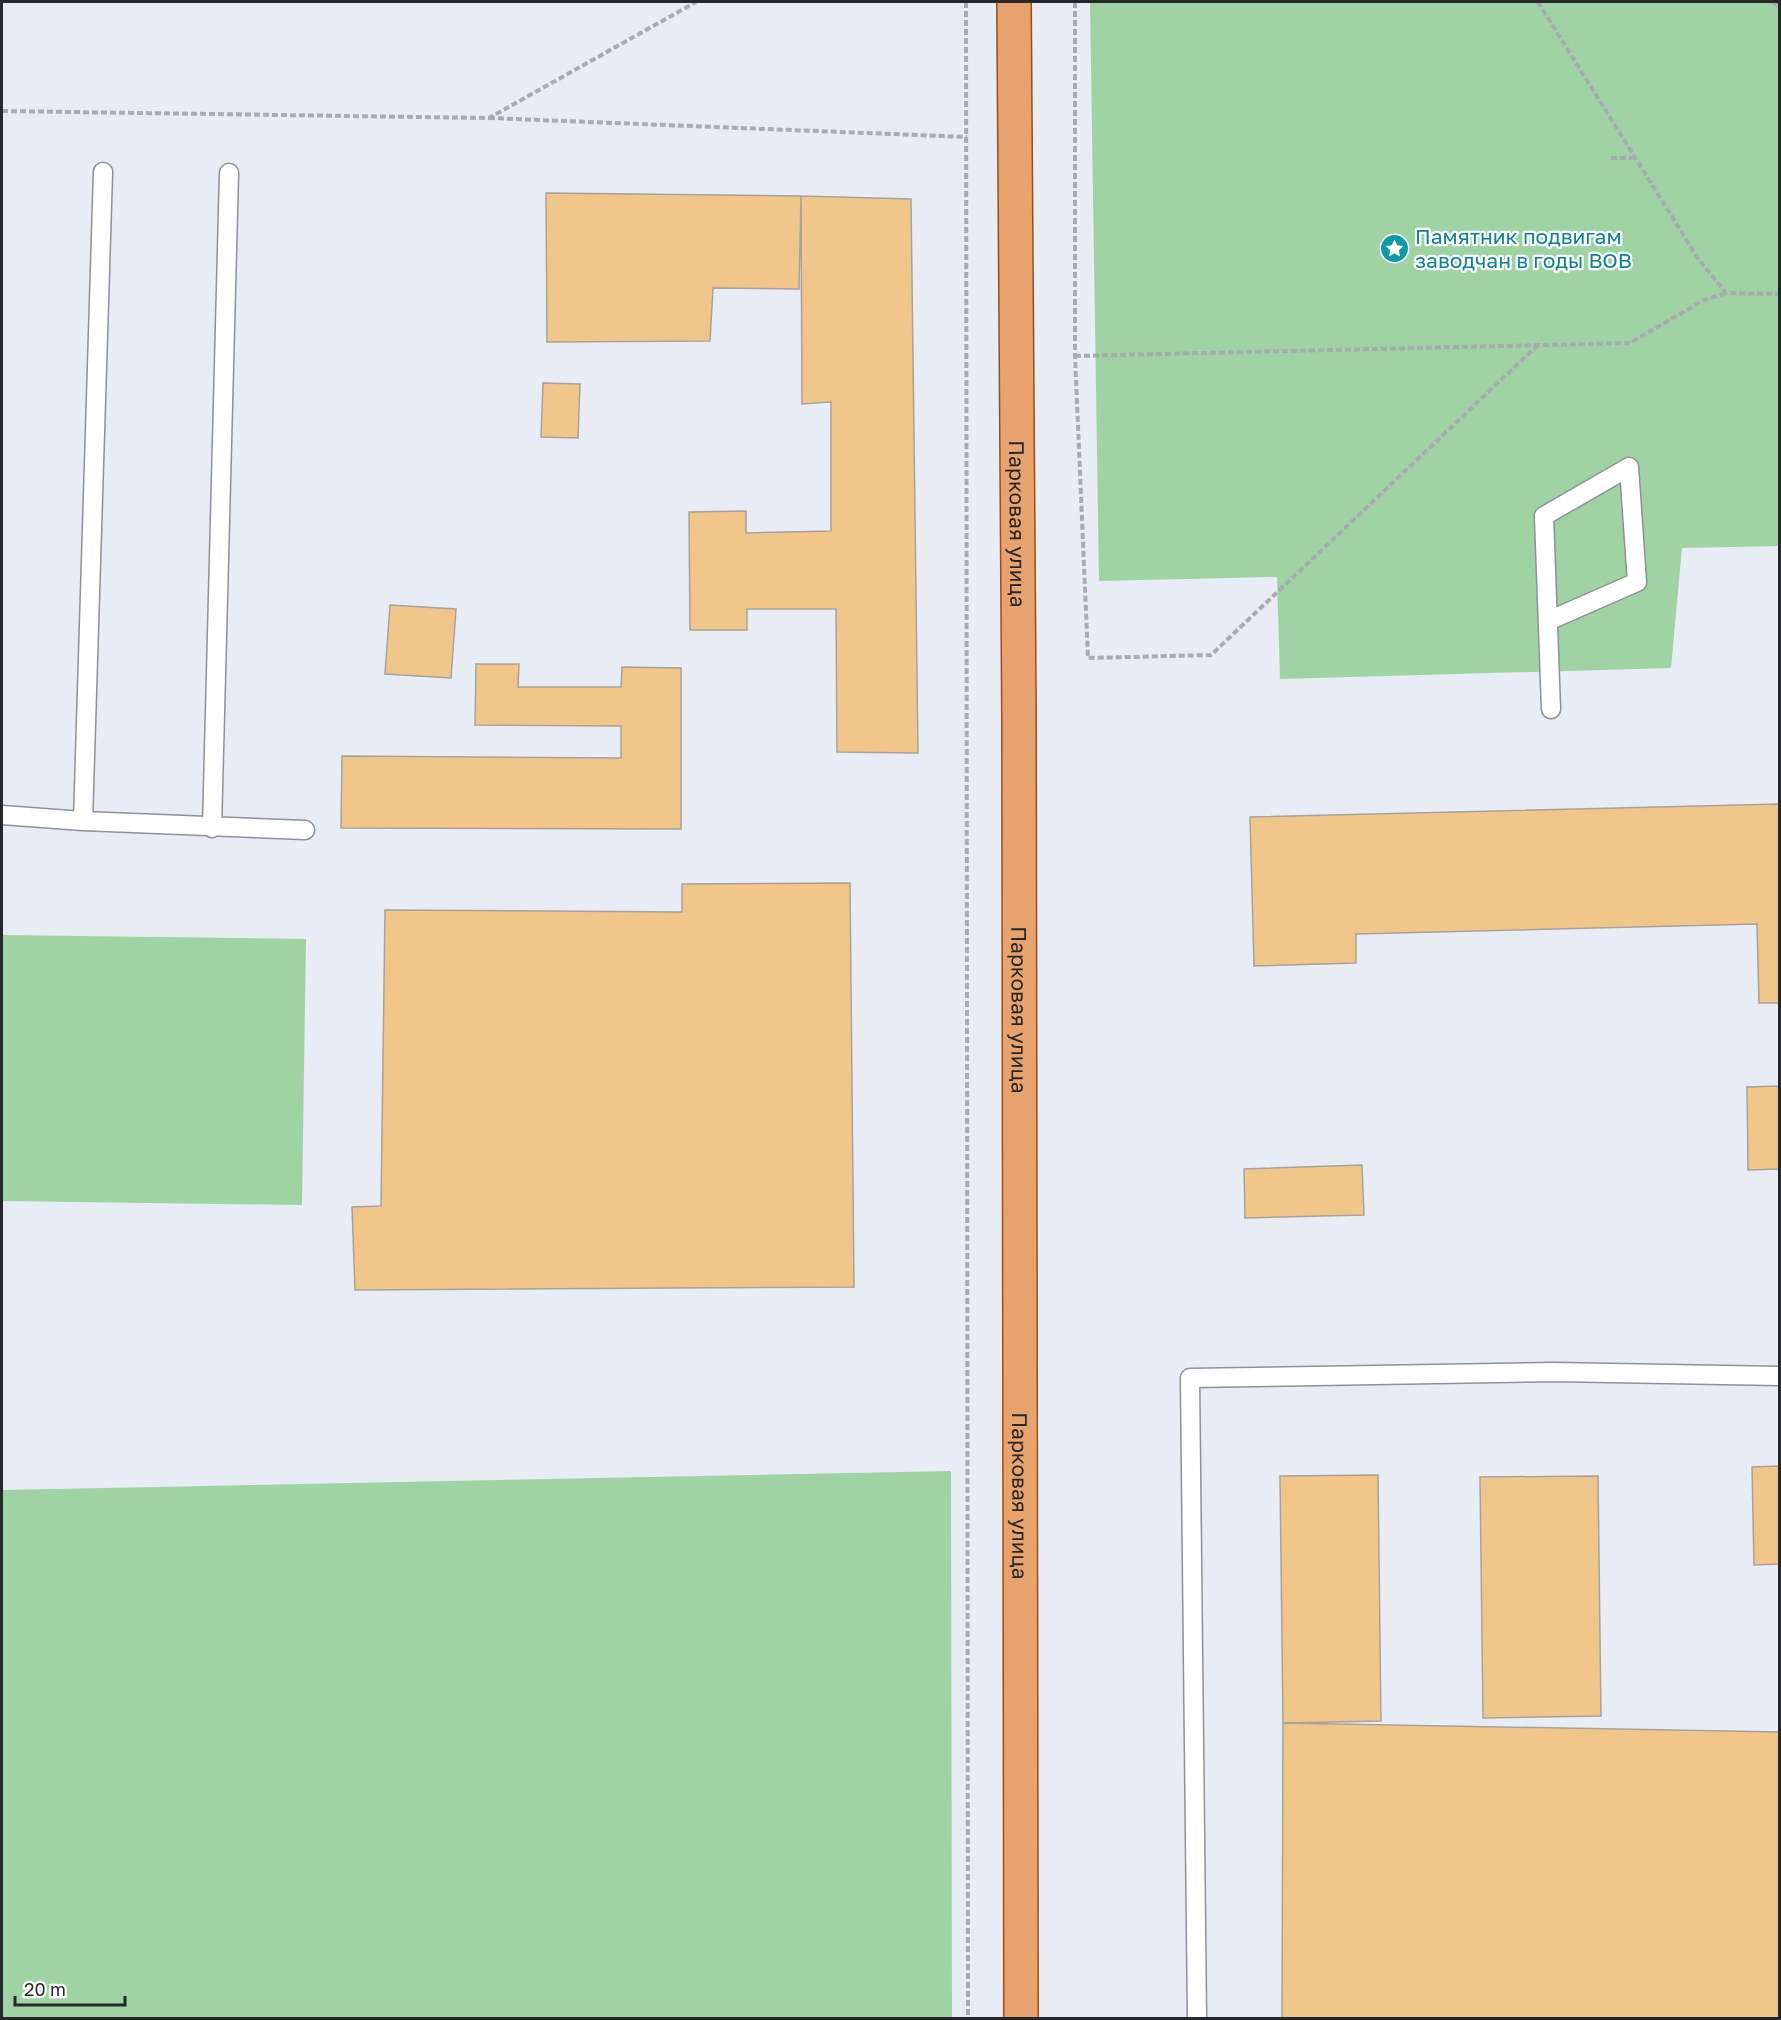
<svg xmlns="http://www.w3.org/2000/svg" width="1781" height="2020" viewBox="0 0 1781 2020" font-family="'Golos Text',sans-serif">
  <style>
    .green { fill: #a0d3a4 }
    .building { fill: #f1c68b; stroke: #a7a29a; stroke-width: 1.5 }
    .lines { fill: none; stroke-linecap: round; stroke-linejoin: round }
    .lane-casing { stroke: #8d9199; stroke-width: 21 }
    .primary-casing { stroke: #9a4f16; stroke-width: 36 }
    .path { stroke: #a8abb2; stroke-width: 4; stroke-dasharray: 6 3; stroke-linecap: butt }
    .lane { stroke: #fff; stroke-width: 18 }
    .primary { stroke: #e8a26d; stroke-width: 33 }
    .labels { text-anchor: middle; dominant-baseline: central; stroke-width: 4.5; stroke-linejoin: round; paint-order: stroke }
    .culture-label { font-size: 21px; fill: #0d838f; stroke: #fff; text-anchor: start }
    .street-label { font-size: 21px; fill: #25272a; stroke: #fff }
  </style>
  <rect width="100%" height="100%" fill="#e8ecf4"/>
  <!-- green -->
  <path class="green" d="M1090,2H1779V546L1682,548L1671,668L1280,679L1277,577L1099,581Z
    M2,935L306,939L302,1205L2,1201Z
    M951,1471L952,2018H2V1490Z"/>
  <!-- building -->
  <path class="building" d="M546,193L801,196L799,289L713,288L710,341L547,342Z
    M801,196L911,199L918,753L837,752L836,609H747V630H690L689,512L746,511V533L831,531V402L802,404Z
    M543,383L580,384L578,438L541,437Z
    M390,605L456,609L451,678L385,674Z
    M476,664H519L518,687H621L622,667L681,668V829L341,828L342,756L621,758V726L475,725Z
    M1780,804V1003H1759L1757,924L1356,934V963L1254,966L1250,817Z
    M850,883L854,1287L355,1290L352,1207L381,1206L385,910L682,912V884Z
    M1780,1086V1169L1748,1170L1747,1087Z
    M1362,1165L1364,1215L1245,1218L1244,1169Z
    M1780,1466V1564L1754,1565L1752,1467Z
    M1378,1475L1381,1721L1283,1723L1280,1476Z
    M1598,1476L1601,1716L1483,1718L1480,1477Z
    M1283,1723L1780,1732V2018H1282Z"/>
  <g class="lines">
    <defs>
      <path id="lane" d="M1548,621L1637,582L1629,467L1544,516L1551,709
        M2,815L83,821L305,830
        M83,821L103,172
        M212,828L229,173
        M1197,2018L1190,1378L1554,1372L1780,1376"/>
      <g id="primary">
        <path id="s1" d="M1014,2L1019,719L1021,2018"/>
      </g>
    </defs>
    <!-- lane casing -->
    <use href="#lane" class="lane-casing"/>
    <!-- primary casing -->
    <use href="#primary" class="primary-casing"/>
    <!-- path -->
    <path class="path" d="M966,2L968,2018
      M1075,2V356L1088,658L1211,655L1538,345
      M1538,2L1699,260L1726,293L1780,294
      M1772,2L1780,6
      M2,111L489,118L696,2
      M489,118L967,137
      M1611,158H1637
      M1075,356L1630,343L1704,300L1726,293"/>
    <!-- lane -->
    <use href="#lane" class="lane"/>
    <!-- primary -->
    <use href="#primary" class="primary"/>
  </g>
  <!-- icons -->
  <defs>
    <symbol id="sight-disc" viewBox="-11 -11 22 22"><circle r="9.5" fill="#0f9aa8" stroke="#fff"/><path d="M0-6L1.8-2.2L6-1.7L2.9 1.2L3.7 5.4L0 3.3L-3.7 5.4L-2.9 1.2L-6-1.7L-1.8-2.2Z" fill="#fff"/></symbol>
  </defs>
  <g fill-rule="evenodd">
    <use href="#sight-disc" x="1378" y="232" width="33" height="33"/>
  </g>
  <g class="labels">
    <!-- culture labels -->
    <g class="culture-label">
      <text x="1415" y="236">Памятник подвигам<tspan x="1415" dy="24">заводчан в годы ВОВ</tspan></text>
    </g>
    <!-- street labels -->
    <g class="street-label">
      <text stroke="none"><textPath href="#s1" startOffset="522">Парковая улица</textPath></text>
      <text stroke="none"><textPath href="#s1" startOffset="1008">Парковая улица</textPath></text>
      <text stroke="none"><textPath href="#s1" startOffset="1494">Парковая улица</textPath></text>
    </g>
  </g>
  <!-- border -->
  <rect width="1781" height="2020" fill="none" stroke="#25272a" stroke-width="6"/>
  <!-- scale -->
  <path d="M15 1996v9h110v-9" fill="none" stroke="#25272a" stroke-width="3"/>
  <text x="24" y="1996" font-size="18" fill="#25272a" stroke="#ffffff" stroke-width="4.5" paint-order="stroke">20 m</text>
</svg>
